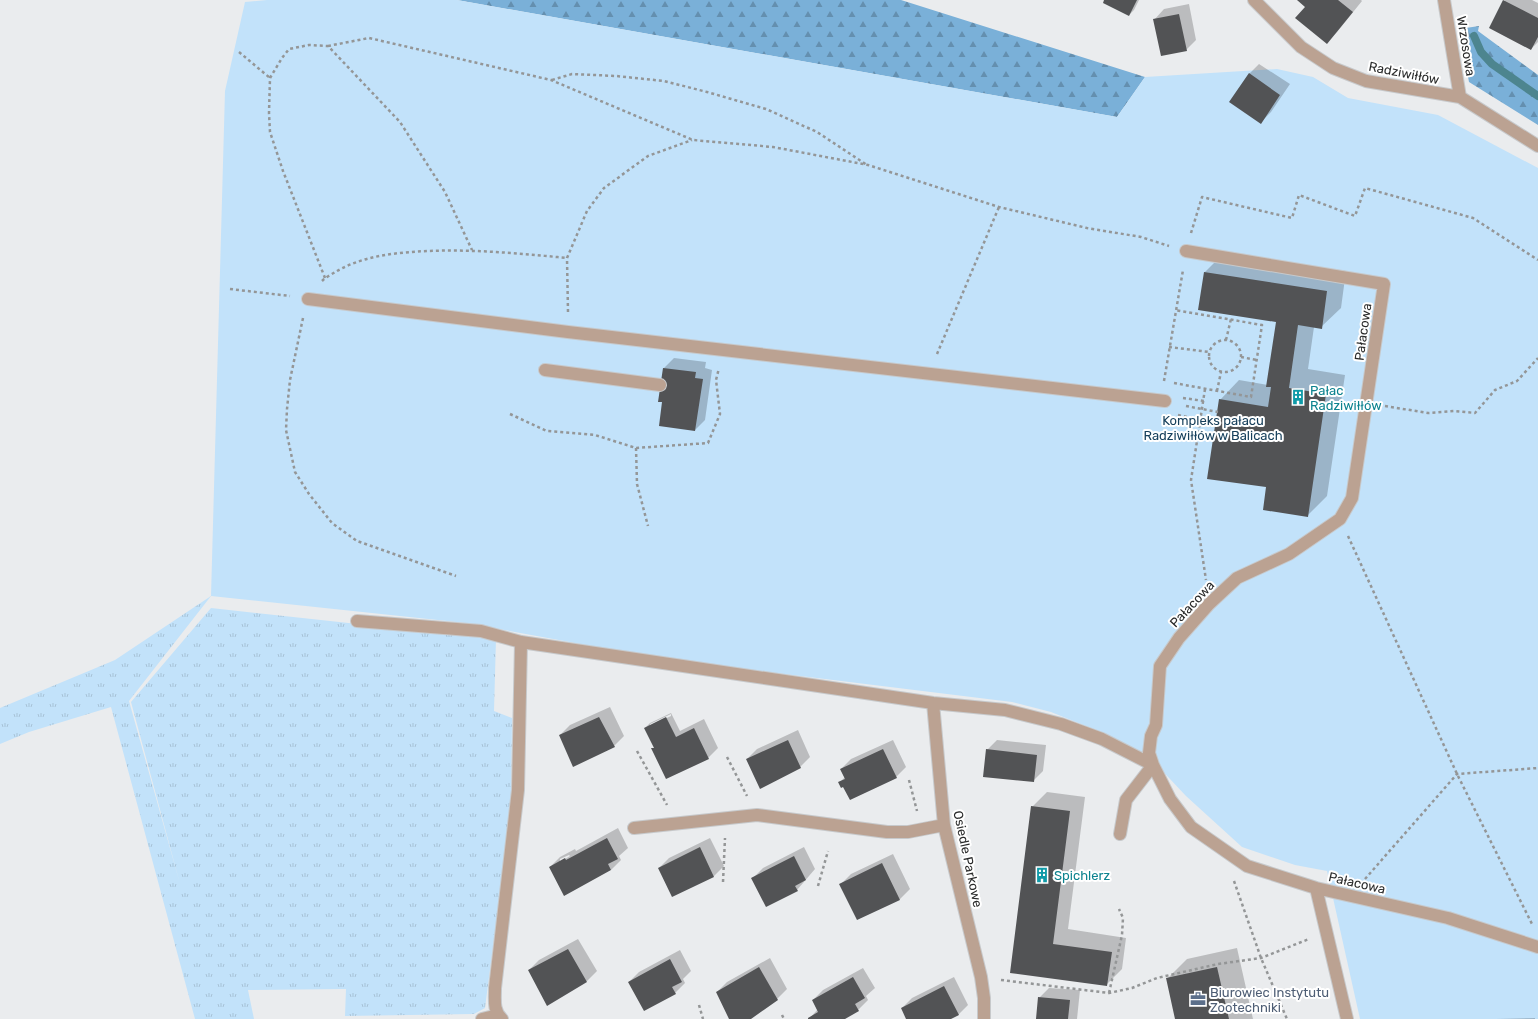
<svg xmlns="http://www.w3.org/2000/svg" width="1538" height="1019" viewBox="0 0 1538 1019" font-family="Rubik,sans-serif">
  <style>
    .grass { fill: url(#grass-tufts) }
    .forest { fill: url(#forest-firs) }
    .green { fill: #c2e2fa }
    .shadow { fill: #0003; fill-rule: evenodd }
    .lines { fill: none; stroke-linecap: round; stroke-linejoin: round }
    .stream { stroke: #4d858f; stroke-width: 8 }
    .building { fill: #525355 }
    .minor-casing { stroke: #c7c9cb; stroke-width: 14 }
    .path { stroke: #949697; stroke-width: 2.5; stroke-dasharray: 3 3; stroke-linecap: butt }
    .minor { stroke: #bba292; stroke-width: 12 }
    .path-bridge { stroke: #949697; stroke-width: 2.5; stroke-dasharray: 3 3; stroke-linecap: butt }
    .labels { text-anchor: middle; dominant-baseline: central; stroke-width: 4; stroke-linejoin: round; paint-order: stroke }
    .street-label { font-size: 13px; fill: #292a2a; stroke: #fff }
    .culture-label { font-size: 13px; fill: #0d838f; stroke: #fff; text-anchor: start }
    .park-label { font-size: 13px; fill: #17405c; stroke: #fff }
    .service-label { font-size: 13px; fill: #4e5e75; stroke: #fff; text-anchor: start }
  </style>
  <defs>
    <pattern id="grass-tufts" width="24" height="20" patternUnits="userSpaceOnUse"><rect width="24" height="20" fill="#c2e2fa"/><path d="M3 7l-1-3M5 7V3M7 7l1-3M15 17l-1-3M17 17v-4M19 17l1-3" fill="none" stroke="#a7c2d6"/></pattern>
    <pattern id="forest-firs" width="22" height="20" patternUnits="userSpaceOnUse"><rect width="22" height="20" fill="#7ab0d8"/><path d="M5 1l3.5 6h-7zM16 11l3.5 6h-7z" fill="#648faf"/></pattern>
  </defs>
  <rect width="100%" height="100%" fill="#eaecee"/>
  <!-- grass -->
  <path class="grass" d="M211,596L129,701L180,884L131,702L211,608L496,639L494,711L512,718L511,807L485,1008L474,1014L345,1016L346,989L248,990L254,1019H195L111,707L29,732L0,744V708L115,660Z"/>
  <!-- forest -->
  <path class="forest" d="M457,0H901L1145,77L1117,117Z
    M1479,26L1478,31L1538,75V125L1469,82L1459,29Z"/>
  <!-- green -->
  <path class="green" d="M267,0H457L1117,117L1145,77L1277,69L1313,77L1348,98L1438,115L1538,168V1019H1360L1327,871L1295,865L1242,847L1186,796L1154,762L1106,734L1051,712L1012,702L663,659L466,623L211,596L225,91L245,2Z"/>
  <!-- shadow -->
  <path class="shadow" d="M1105,0H1139L1134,10L1129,15Z
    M1298,0H1361L1362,1L1337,32L1327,42L1306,6Z
    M1505,0H1532L1538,3V42L1531,49L1504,1Z
    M1189,4L1196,40L1186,50L1154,20L1164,9Z
    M1259,64L1290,84L1271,112L1261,122L1249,74Z
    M1224,253L1346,271L1341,308L1321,327H1314L1308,369L1345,375L1327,496L1307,516L1267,487L1220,400L1239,380L1268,385L1277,321L1204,273Z
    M674,358L706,362L705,368L712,370L705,420L695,430L664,401H659L664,368Z
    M610,707L624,736L614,746L560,735L570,725Z
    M671,713L680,731L704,719L718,748L708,758L667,778L653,749L655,747L645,728L650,723ZM671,714V716L650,726V724Z
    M798,730L810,757L800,767L747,759L757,749Z
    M893,740L906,767L896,777L843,786L839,783L845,777L841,769L851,759Z
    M997,740L1046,745L1043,771L1033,781L987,750Z
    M1047,792L1085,797L1068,929L1126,938L1122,969L1107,984L1011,972L1032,807Z
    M618,828L628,848L619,856L621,860L611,870L550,867L560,857L575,849L576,851ZM569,855L570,856L560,862V859Z
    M710,838L724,866L714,876L672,895L659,868L669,858Z
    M804,847L815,869L797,890L753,878L763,868Z
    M893,854L910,889L900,899L858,919L841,884L851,874Z
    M578,939L597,971L587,981L529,970L539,960Z
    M1237,948L1253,1019H1176L1167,979L1187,959Z
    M680,950L691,971L683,979L685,983L675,993L629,982L639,972Z
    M770,958L787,989L777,999L749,1019H731L717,992L727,982Z
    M863,968L875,988L866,996L868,1000L858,1010L842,1019H809L818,1009L813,1000L823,990Z
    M954,977L968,1005L958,1015L949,1019H908L902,1008L912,998Z
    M1049,988L1080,990L1077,1019H1037L1039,998Z
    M1535,1018V1019H1496Z"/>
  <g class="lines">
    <!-- stream -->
    <path class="stream" d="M1474,36L1481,52L1492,64L1538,96"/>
  </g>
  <!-- building -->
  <path class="building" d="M1104,0H1137L1129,16L1103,3Z
    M1297,0H1338L1353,12L1327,44L1295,18L1305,7Z
    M1503,0L1538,18V37L1531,50L1489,28Z
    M1179,14L1187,51L1161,56L1153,19Z
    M1249,73L1280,95L1261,124L1229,102Z
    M1204,272L1327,291L1322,329L1298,325L1289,388L1326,394L1308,517L1263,510L1266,487L1207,479L1219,399L1268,407L1271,387H1266L1276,322L1198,310Z
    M663,368L696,372L695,378L703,379L695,431L659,426L662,402H658Z
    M599,717L615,747L573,767L559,735Z
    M666,717L676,737L694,728L709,759L666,779L651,748H654L644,728Z
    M788,740L801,768L760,789L746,759Z
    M883,749L897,778L850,800L843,787L841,788L838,782L845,779L840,769Z
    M986,749L1037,755L1034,782L983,777Z
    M1031,806L1070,811L1053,944L1112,952L1107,986L1010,973Z
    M607,838L618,859L608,864L611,870L564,896L549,867L565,858L566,860Z
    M700,847L714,877L672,897L658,868Z
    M794,856L806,880L795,886L798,891L766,907L751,878Z
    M882,863L900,900L857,920L839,884Z
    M568,949L587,982L547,1006L528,970Z
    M670,959L682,982L672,987L676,994L644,1011L628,982Z
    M759,967L778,1000L751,1019H729L716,992Z
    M1217,967L1229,1019H1175L1166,978Z
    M853,977L865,998L855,1004L859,1011L845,1019H808V1018L818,1012L812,1000Z
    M944,986L959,1015L951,1019H906L901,1008Z
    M1038,997L1070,1000L1068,1019H1036Z"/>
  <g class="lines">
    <defs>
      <path id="minor" d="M1254,0L1301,47L1333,68L1366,81L1460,97L1538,146
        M1444,0L1460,97
        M1186,251L1384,284L1352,498L1340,519L1289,554L1237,578L1209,604L1179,638L1160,666L1156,725L1151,736L1149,753L1153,765L1170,799L1191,827L1247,866L1316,888L1448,918L1538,947
        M308,299L568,332L1165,401
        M545,370L660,385
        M357,621L481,631L521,642L933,703L1005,710L1061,724L1102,739L1153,765L1126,800L1120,834
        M933,703L944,825L981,977L984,998V1019
        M634,828L757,815L887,832H908L944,825
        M1316,888L1347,1019
        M482,1019L498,1015
        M502,1019C493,1011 495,1000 495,988L518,790L521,642"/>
    </defs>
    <!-- minor casing -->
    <use href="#minor" class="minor-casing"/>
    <!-- path -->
    <path class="path" d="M328,46L369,38L551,80L693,140L773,147L868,165L999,207L1087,228L1141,237L1169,246
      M239,52L270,78
      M552,80L572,74L616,76L664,81L707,92L766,109L817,132L867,165
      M1191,233L1202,197L1292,218L1299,195L1355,216L1365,188L1473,218L1538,260
      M325,278L283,171L270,132L269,113L270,78L282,58L289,49L309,45L328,46L400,122L445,192L472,250
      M322,281C326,277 332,274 337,271C360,258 385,254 411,252C463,248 515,253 567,258
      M230,289L290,296
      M568,312L567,258L587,211L604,188L648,156L692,140
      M303,318L290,380L287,409L286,430L295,472L309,494L332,523L357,541L456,576
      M1209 356a16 16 0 1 1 32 0a16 16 0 1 1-32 0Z
      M1226,340L1231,319
      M1169,347L1209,352
      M937,354L999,207
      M1241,357L1257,360
      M1164,381L1183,270
      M1174,383L1251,397L1262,325L1175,310
      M1205,389L1191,480L1206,580
      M1217,391L1221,372
      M1183,398L1204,401
      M1385,406L1428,413L1455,411L1475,413L1495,390L1517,381L1538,358
      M510,414L547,431L595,435L636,448L708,443L720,414L716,380L719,368
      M1178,415L1201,420
      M636,448L637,484L648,526
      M1348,536L1457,774L1532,924
      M637,751L667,805
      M727,757L747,796
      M909,780L917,811
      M1365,879L1457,774L1538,768
      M1234,881L1261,958L1287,1019
      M723,882L725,838
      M818,886L828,851
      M1001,980L1109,993L1132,988L1157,978L1218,964L1261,958L1309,939
      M1109,993L1122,935L1123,918L1119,909
      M699,1005L703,1019
      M782,1015L784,1019"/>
    <!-- minor -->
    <use href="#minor" class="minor"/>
    <!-- path-bridge -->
    <path class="path-bridge" d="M1186,406L1218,412"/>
  </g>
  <!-- icons -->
  <defs>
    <symbol id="building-bare" viewBox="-9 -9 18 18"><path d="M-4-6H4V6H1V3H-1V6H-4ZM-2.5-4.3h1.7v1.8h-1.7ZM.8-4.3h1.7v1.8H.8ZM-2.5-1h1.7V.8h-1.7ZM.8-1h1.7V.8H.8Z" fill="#0f9aa8" stroke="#fff" stroke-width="2.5" paint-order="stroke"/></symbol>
    <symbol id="office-bare" viewBox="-9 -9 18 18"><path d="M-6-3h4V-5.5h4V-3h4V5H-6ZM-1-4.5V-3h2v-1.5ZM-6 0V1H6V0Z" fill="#5c6f8a" stroke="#fff" stroke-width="2.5" paint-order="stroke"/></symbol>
  </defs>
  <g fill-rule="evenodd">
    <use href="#building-bare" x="1287" y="386" width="22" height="22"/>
    <use href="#building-bare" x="1031" y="864" width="22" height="22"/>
    <use href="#office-bare" x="1187" y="988" width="22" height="22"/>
  </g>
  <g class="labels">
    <!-- street labels -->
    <g class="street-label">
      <text transform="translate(1466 46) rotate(81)">Wrzosowa</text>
      <text transform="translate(1404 73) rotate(11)">Radziwiłłów</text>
      <text transform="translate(1363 332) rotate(-82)">Pałacowa</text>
      <text transform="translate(1192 604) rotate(-47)">Pałacowa</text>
      <text transform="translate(968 859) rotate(78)">Osiedle Parkowe</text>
      <text transform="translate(1357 883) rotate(13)">Pałacowa</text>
    </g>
    <!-- culture labels -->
    <g class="culture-label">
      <text x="1310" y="390">Pałac<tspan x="1310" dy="15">Radziwiłłów</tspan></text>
      <text x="1054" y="875">Spichlerz</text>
    </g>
    <!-- park labels -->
    <g class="park-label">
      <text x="1213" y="420">Kompleks pałacu<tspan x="1213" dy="15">Radziwiłłów w Balicach</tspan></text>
    </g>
    <!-- service labels -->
    <g class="service-label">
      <text x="1210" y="992">Biurowiec Instytutu<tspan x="1210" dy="15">Zootechniki</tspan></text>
    </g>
  </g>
</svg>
